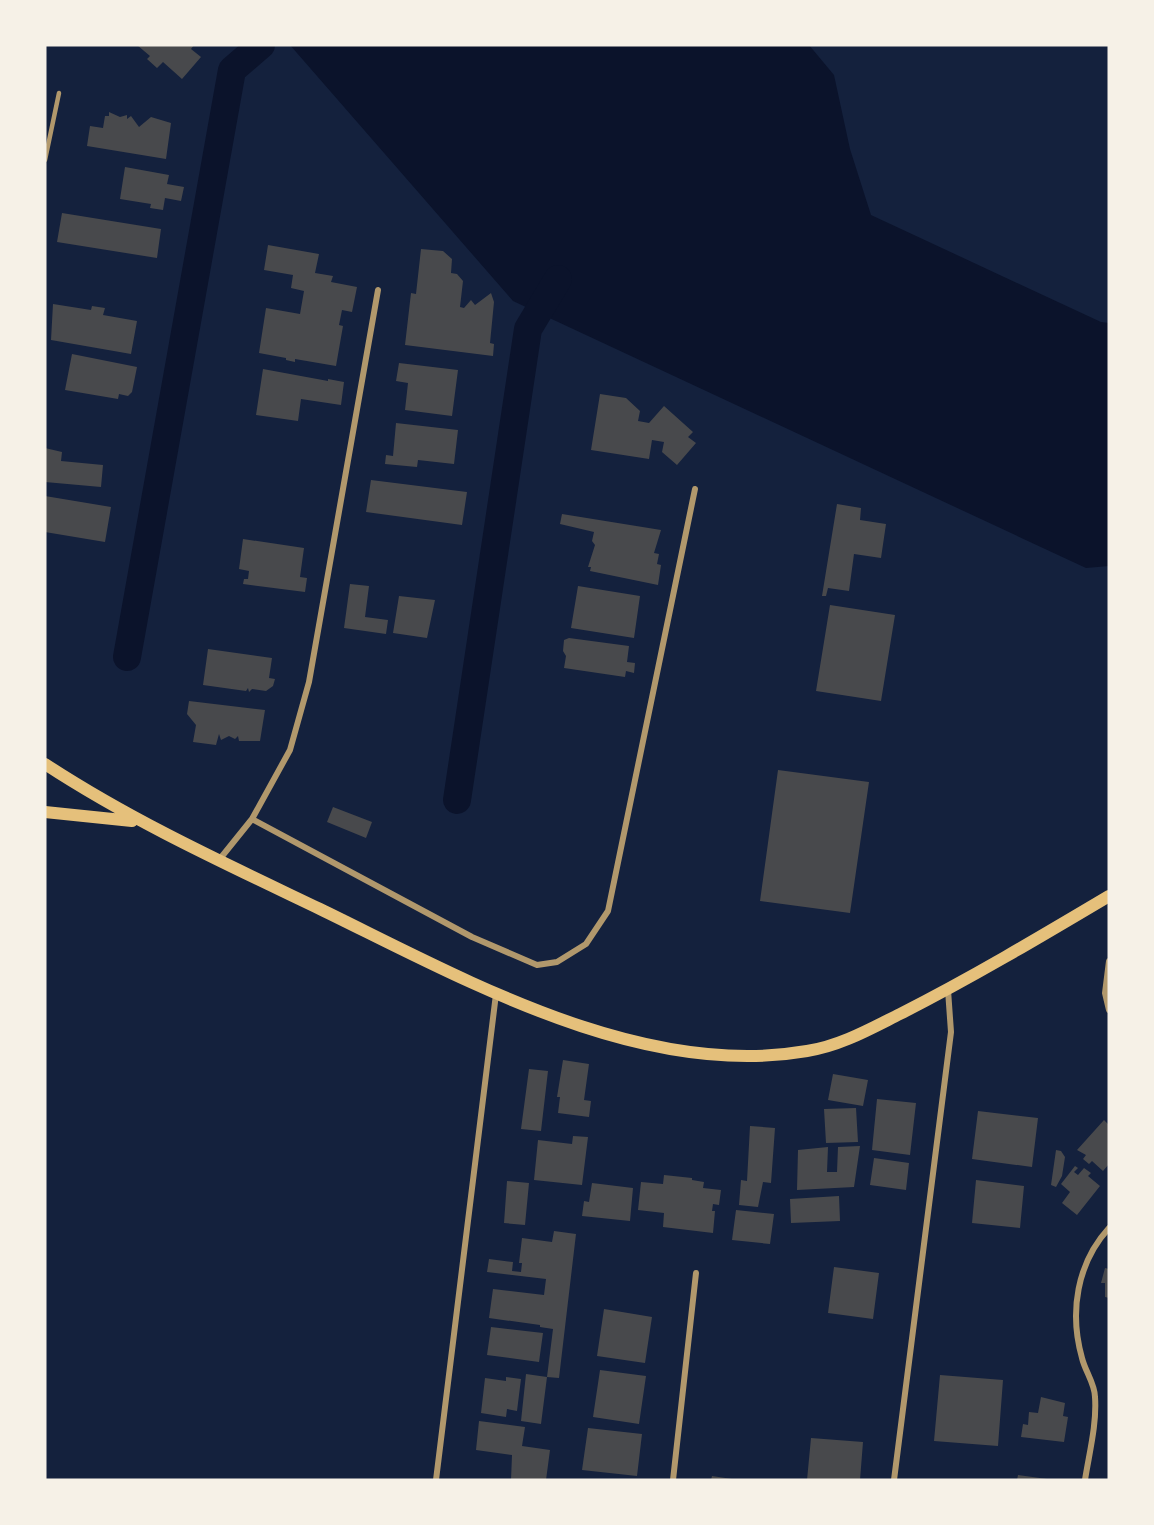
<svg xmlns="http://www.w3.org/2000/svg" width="1154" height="1525" viewBox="0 0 1154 1525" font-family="'Crimson Pro',serif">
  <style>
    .water { fill: #0b132b }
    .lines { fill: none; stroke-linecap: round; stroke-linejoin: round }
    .canal { stroke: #0b132b; stroke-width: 28 }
    .building { fill: #48494c }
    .service { stroke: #b1986c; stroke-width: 4.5 }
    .minor { stroke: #b1986c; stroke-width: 6 }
    .secondary { stroke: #e5c07b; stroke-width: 12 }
  </style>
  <rect width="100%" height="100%" fill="#14213d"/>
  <!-- water -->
  <path class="water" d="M290,45H809L834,75L850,149L871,215L1101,322L1109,323V566L1086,568L513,301Z"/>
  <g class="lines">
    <!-- canal -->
    <path class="canal" d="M127,657L232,70L261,45
      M457,800L528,329L558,279"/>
  </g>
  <!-- building -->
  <path class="building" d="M137,45H194L191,49L201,57L182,79L163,62L157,68L147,59L150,56Z
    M109,112L120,117L127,115V119L131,116L139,127L151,117L171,123L166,159L87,146L90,126L103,128L105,116H109Z
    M125,167L169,175L167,184L184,187L181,201L165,198L163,210L150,208L151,204L120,199Z
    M62,213L161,229L157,258L57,242Z
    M268,245L319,254L315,273L333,276L331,282L357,287L352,312L342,310L339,325L343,326L336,366L295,359V362L286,360V358L259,353L266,308L300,314L304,291L291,288L293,275L264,270Z
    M421,249L443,251L452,259L451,273L457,274L463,281L460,307L464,308L471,300L475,305L491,293L494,302L490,343L494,344L493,356L405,345L411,293L416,294Z
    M53,304L91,310L92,306L105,308L103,315L137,321L131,354L51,340Z
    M72,354L137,367L132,392L128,396L119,394L118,399L65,390Z
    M399,363L458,370L452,416L405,410L408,383L396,381Z
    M263,369L328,381V379L344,382L341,405L301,399L298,421L256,415Z
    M600,394L626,398L640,411L638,421L649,423L664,406L693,432L688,437L696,443L677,465L662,452L664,442L652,440L649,459L591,450Z
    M396,423L458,430L454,464L418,460L417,467L385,464L386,455L393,456Z
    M45,448L62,452L61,461L103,465L101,487L45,482Z
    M371,480L467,492L462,525L366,512Z
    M45,496L111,507L105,542L45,532Z
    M837,504L861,508L860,520L886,524L881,558L854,554L849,591L828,588L826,596H822Z
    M562,514L661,530L654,553L659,554L657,564L661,565L658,585L590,571L591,567H588L595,545L592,541L594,532L560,524Z
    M243,539L304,548L300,577L307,578L305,592L243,584L244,579H248L249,571L239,569Z
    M350,584L369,586L365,617L388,620L386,634L344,628Z
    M578,586L640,596L634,638L571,628Z
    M399,596L435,600L427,638L393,633Z
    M830,605L895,615L881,701L816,691Z
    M569,638L629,646L627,662L635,663L634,673L626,671L625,677L564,668L566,656L563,651L564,640Z
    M208,649L272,658L269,678L275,679L273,686L266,691L252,689L249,692L248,688L246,691L203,685Z
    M189,701L265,710L260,741H239L238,736L235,739L229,736L221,740L219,734L216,745L193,742L196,725L187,714Z
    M778,770L869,782L850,913L760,901Z
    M333,807L372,822L366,838L327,822Z
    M563,1060L589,1064L584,1100L591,1101L589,1117L558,1113L560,1097H557Z
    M529,1069L548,1071L541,1131L521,1129Z
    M833,1074L868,1080L863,1106L828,1100Z
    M877,1099L916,1103L910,1155L872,1150Z
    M856,1108L858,1142L826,1143L824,1109Z
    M978,1111L1038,1118L1032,1167L972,1159Z
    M1104,1120L1109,1125V1164L1103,1171L1092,1161L1089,1164L1083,1159L1086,1155L1077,1150Z
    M750,1126L775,1128L771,1183L763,1182L758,1207L739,1205L741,1180L747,1181Z
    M573,1136L588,1137L582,1185L534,1180L538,1140L572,1144Z
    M860,1146L854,1187L797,1190L798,1150L828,1147L827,1172H837L838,1147Z
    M1056,1150L1061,1151L1065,1157L1062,1176L1056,1187L1051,1185Z
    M874,1158L909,1163L906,1190L870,1185Z
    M1075,1166L1078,1168L1074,1172L1078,1175L1084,1168L1091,1173L1088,1176L1100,1186L1077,1215L1062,1203L1070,1192L1061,1184Z
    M664,1175L692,1178V1180L704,1182L703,1188L721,1190L719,1205L713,1204L712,1211H715L713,1233L663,1227L664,1213L638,1210L641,1182L663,1184Z
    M976,1180L1024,1186L1020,1228L972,1223Z
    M507,1181L529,1183L525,1225L504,1223Z
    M592,1183L633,1188L630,1221L582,1216L584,1201L589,1202Z
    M839,1196L840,1221L791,1223L790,1199Z
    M736,1210L774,1214L770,1244L732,1240Z
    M554,1231L576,1234L559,1378L547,1377L553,1329L540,1327V1325L489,1318L493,1289L544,1295L546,1279L487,1272L489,1259L513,1262L512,1271L521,1272L522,1263H519L522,1238L552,1242Z
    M834,1267L879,1273L873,1319L828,1313Z
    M1105,1268L1109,1269V1298L1105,1297V1283H1101Z
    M604,1309L652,1317L645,1363L597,1356Z
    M491,1327L543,1333L539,1362L487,1355Z
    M600,1370L646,1376L639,1424L593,1417Z
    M526,1374L547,1377L541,1424L521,1421Z
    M940,1375L1003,1380L998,1446L934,1441Z
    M506,1377L521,1379L517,1411L507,1409L506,1417L481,1413L485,1378L506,1381Z
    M1041,1397L1065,1403L1063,1416L1068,1417L1064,1442L1021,1437L1023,1424L1028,1425L1029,1412L1038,1413Z
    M479,1421L525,1427L522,1446L550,1450L546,1480H511L512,1455L476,1450Z
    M588,1428L642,1434L637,1476L582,1470Z
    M811,1438L863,1442L860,1480H807Z
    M1018,1475L1047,1479V1480H1017Z
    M712,1476L732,1479V1480H711Z"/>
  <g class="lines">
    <!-- service -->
    <path class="service" d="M45,160L59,93"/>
    <!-- minor -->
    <path class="minor" d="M252,819L472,937L537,965L557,962L586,944L608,911L695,489
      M219,860L252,819L290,750L309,682L378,290
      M1109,961L1105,993L1109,1010
      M436,1480L496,994
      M673,1480L696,1273
      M894,1480L951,1032L948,990
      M1085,1480C1089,1454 1097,1424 1095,1397C1095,1384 1085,1371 1082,1358C1069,1312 1077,1263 1109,1228"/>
    <!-- secondary -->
    <path class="secondary" d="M45,764C132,821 226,864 320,909C464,979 641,1080 807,1051C840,1046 870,1029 900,1014C971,978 1040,937 1109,896
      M45,812L132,821"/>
  </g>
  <!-- border -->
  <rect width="1154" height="1525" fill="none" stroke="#f6f1e7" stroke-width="93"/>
</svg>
